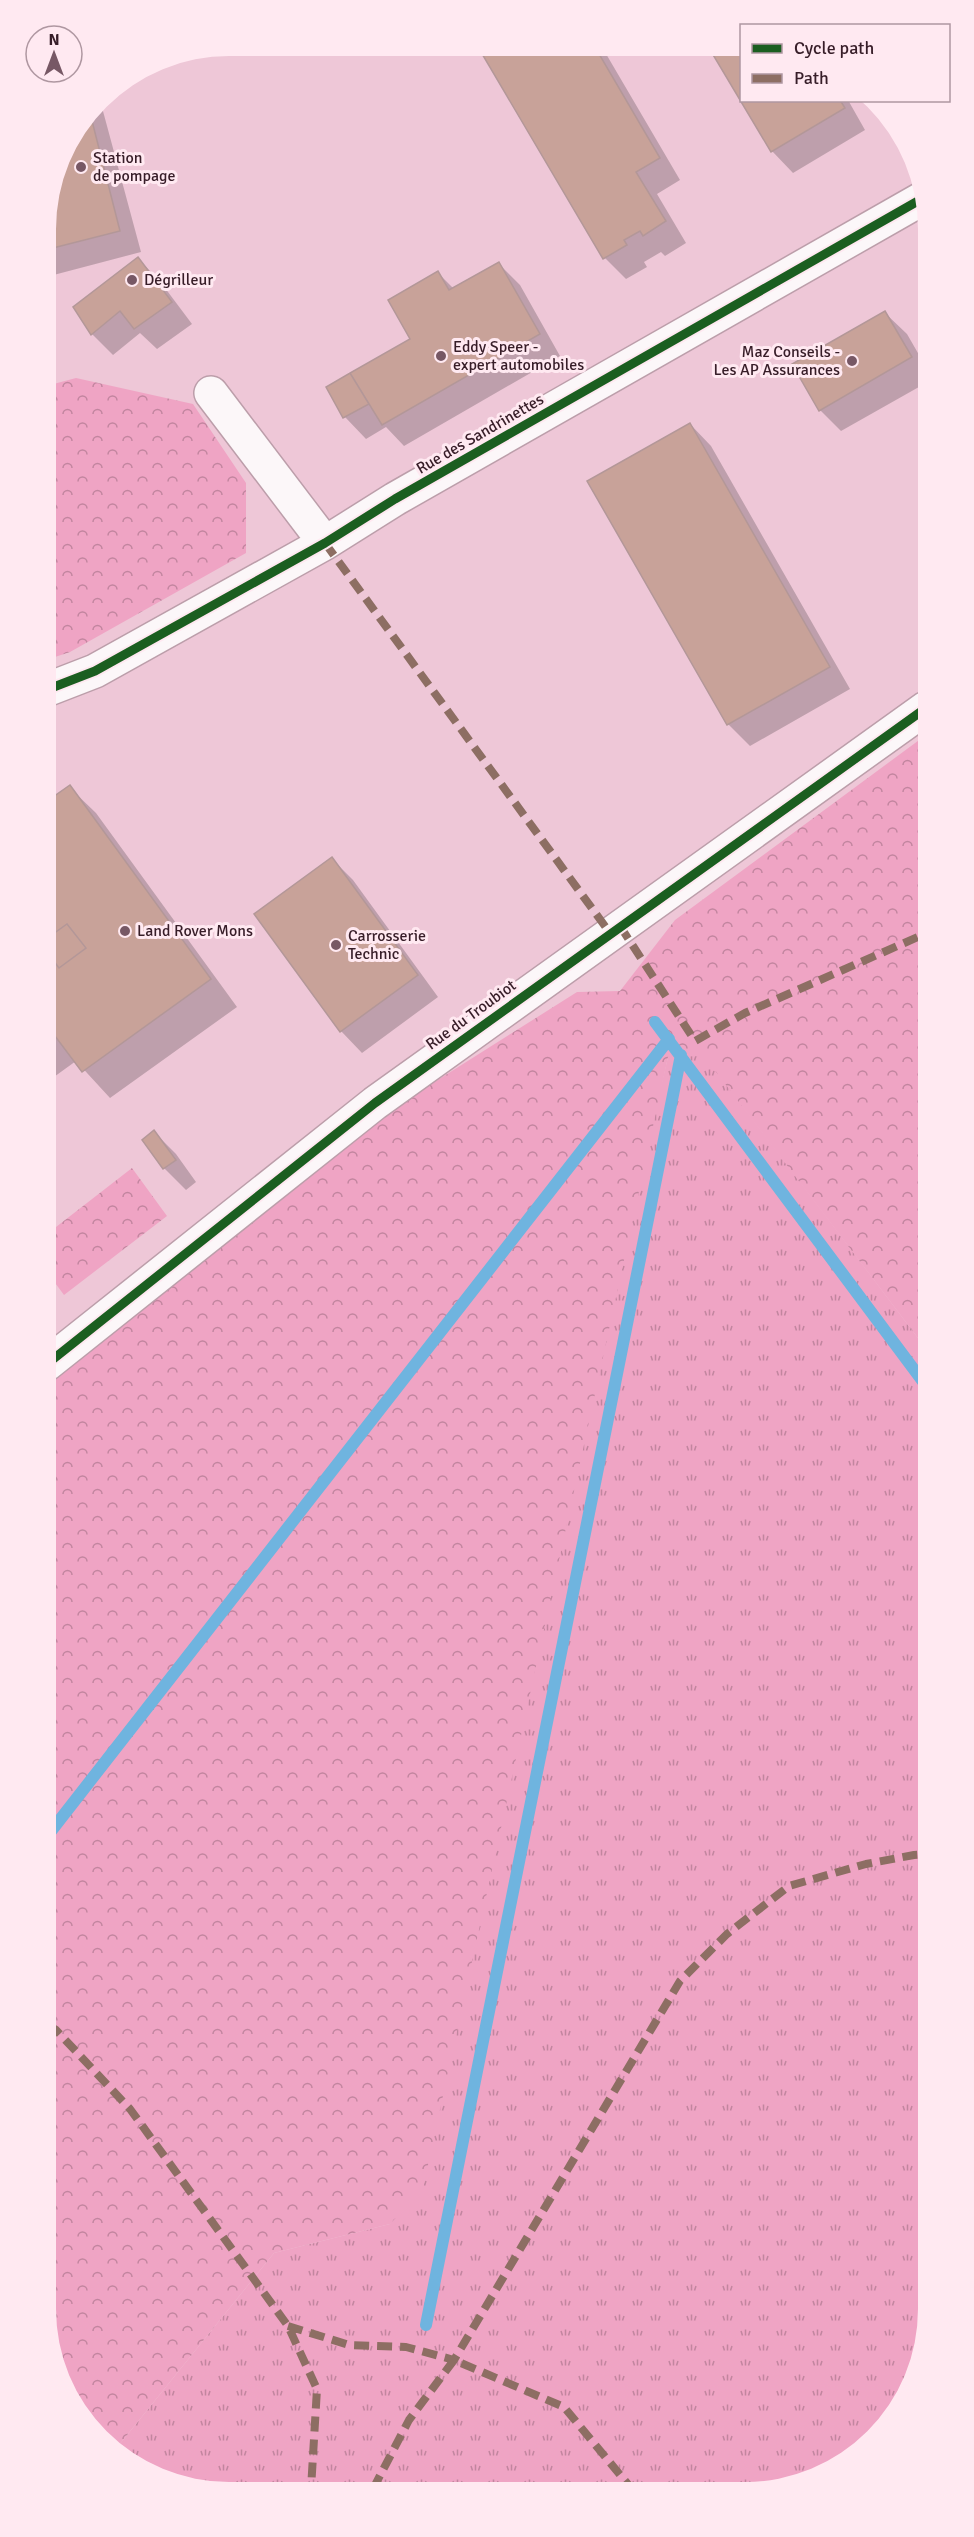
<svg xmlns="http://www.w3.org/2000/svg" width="974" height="2537" viewBox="0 0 974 2537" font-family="Signika,sans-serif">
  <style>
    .grass { fill: url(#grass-tufts) }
    .forest { fill: url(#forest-crowns) }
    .shadow { fill: #0003 }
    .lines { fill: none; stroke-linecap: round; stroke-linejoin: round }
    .stream { stroke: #6fb4df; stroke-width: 12 }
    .building { fill: #c8a299; stroke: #b39798; stroke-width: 1.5 }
    .minor-casing { stroke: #bc9eaa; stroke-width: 36 }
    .minor { stroke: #fcf7f9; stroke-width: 33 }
    .quiet { stroke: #8d6e63; stroke-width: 8; stroke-dasharray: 15 8; stroke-linecap: butt }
    .cycleway-casing { stroke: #ffe9f1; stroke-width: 13 }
    .cycleway { stroke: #1b5e20; stroke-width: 9 }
    .poi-dot { fill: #775865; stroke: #ffe9f1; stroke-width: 2 }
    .labels { text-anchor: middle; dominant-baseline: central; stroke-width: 6; stroke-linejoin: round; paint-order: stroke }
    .poi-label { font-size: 16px; fill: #371d28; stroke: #ffe9f1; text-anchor: start }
    .street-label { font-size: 16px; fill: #371d28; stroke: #ffe9f1 }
  </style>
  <defs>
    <pattern id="grass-tufts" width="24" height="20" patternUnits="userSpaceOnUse" patternTransform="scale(1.5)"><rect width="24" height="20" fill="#efa4c4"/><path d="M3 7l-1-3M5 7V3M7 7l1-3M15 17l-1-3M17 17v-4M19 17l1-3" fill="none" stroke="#c2859f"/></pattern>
    <pattern id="forest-crowns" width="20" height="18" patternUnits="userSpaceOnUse" patternTransform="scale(1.5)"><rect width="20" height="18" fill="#efa4c4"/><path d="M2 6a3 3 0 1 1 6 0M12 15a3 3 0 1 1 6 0" fill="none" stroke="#c2859f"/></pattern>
  </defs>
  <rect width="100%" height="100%" fill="#eec7d7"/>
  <!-- grass -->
  <path class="grass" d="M762,968L705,1056L927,1350L929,2321L915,2379L884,2429L838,2467L782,2488L193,2489L147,2473L115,2450L274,2253L390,2224L668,1057Z"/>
  <!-- forest -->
  <path class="forest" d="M76,378L193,404L246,483V553L70,652L46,660V386Z
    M926,735L927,1350L704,1056L668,1057L423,2188L390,2224L274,2253L115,2450C76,2422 65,2388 49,2345L47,1383L395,1107L577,992L620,991L675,920Z
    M132,1168L167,1216L64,1295L47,1272V1234Z"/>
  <!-- shadow -->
  <path class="shadow" d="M479,47H602L680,180L657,194L686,243L665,256L661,252L644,262L647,267L626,279L605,258Z
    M100,100L141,252L46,277L45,216L64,147Z
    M742,100H848L865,130L793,173L772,151Z
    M138,259L159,280L192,324L157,349L140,333L113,355L92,334Z
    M498,263L520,285L560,356L404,446L386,427L366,439L345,417L328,388L412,340L438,273L454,289Z
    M885,313L907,334L926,367V383L841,431L820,410Z
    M690,424L711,446L850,689L750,746L728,724Z
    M69,787L96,813L237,1007L110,1098L76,1061L47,1082L46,803Z
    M332,859L353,880L438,997L362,1053L341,1031Z
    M154,1132L176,1154L196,1182L186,1190L164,1168L144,1140Z"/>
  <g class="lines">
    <!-- stream -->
    <path class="stream" d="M655,1022L927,1387
      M48,1835L669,1039
      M426,2325L681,1055"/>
  </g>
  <!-- building -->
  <path class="building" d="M478,47H595L660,158L636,172L666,221L643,236L640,231L624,240L627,245L603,259Z
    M709,48H742V100H840L845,108L771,152Z
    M90,113L120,231L45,250V216L64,147Z
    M138,257L172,302L134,329L120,311L91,335L73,307Z
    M499,262L540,334L382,425L350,373L410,339L388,300L438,271L449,290Z
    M885,311L912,357L819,411L792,364Z
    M350,373L369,404L343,418L326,387Z
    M690,423L830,667L727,725L587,481Z
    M70,785L211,979L82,1072L52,1032L47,1036V952L59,968L86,948L67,924L46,939V802Z
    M332,857L418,975L340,1032L254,914Z
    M67,924L86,948L59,968L47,952L46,939Z
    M154,1130L176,1160L163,1169L142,1140Z"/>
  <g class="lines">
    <defs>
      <path id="minor" d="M211,393L325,543
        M46,690L95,671L325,543L395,499L925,197
        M47,1364L375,1103L926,708"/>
    </defs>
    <!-- minor casing -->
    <use href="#minor" class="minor-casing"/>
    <!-- minor -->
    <use href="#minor" class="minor"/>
    <!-- quiet -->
    <path class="quiet" d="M325,543L610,933
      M620,926L695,1041L745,1013L927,933
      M48,2025L56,2030L130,2109L288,2326L317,2389L311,2489
      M288,2326L349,2345L406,2347L454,2360L680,1981L727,1934L789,1886L866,1864L914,1855L928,1854
      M373,2489L409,2420L454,2360L564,2407L631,2488"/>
    <defs>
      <path id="cycleway" d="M46,690L95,671L325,543L395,499L925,197
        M47,1364L375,1103L926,708"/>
    </defs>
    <!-- cycleway casing -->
    <use href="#cycleway" class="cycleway-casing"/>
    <!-- cycleway -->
    <use href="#cycleway" class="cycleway"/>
  </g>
  <!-- markers -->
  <g class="poi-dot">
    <circle cx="81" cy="167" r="6"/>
    <circle cx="132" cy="280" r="6"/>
    <circle cx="441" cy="356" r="6"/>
    <circle cx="852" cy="361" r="6"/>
    <circle cx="125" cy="931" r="6"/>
    <circle cx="336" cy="945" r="6"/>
  </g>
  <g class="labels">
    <!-- poi labels -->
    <g class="poi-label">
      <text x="93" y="158">Station<tspan x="93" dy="18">de pompage</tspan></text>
      <text x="144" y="280">Dégrilleur</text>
      <text x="453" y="347">Eddy Speer -<tspan x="453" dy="18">expert automobiles</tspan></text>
      <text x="840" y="352" text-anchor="end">Maz Conseils -<tspan x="840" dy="18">Les AP Assurances</tspan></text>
      <text x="137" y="931">Land Rover Mons</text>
      <text x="348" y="936">Carrosserie<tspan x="348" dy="18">Technic</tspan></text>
    </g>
    <!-- street labels -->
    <g class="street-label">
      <text transform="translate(480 434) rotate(-30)">Rue des Sandrinettes</text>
      <text transform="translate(471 1015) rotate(-36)">Rue du Troubiot</text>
    </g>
  </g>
  <!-- crop -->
  <path d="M0 0H974V2537H0ZM229 56H745A173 173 0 0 1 918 229V2309A173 173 0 0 1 745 2482H229A173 173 0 0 1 56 2309V229A173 173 0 0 1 229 56Z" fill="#ffe9f1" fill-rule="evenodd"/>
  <!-- legend -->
  <rect x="740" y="24" width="210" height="78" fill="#ffe9f1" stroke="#af97a1" stroke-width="1.5"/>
  <rect x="752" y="44" width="30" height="9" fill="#1b5e20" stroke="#af97a1" stroke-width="1.5"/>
  <text x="794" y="54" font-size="18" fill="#371d28">Cycle path</text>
  <rect x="752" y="74" width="30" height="9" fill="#8d6e63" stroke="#af97a1" stroke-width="1.5"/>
  <text x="794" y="84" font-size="18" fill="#371d28">Path</text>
  <!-- north arrow -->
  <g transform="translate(54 54)"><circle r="28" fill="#ffe9f1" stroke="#af97a1" stroke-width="1.5"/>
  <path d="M0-4.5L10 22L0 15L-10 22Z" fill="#775865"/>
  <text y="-9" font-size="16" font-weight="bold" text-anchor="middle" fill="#371d28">N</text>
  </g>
</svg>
